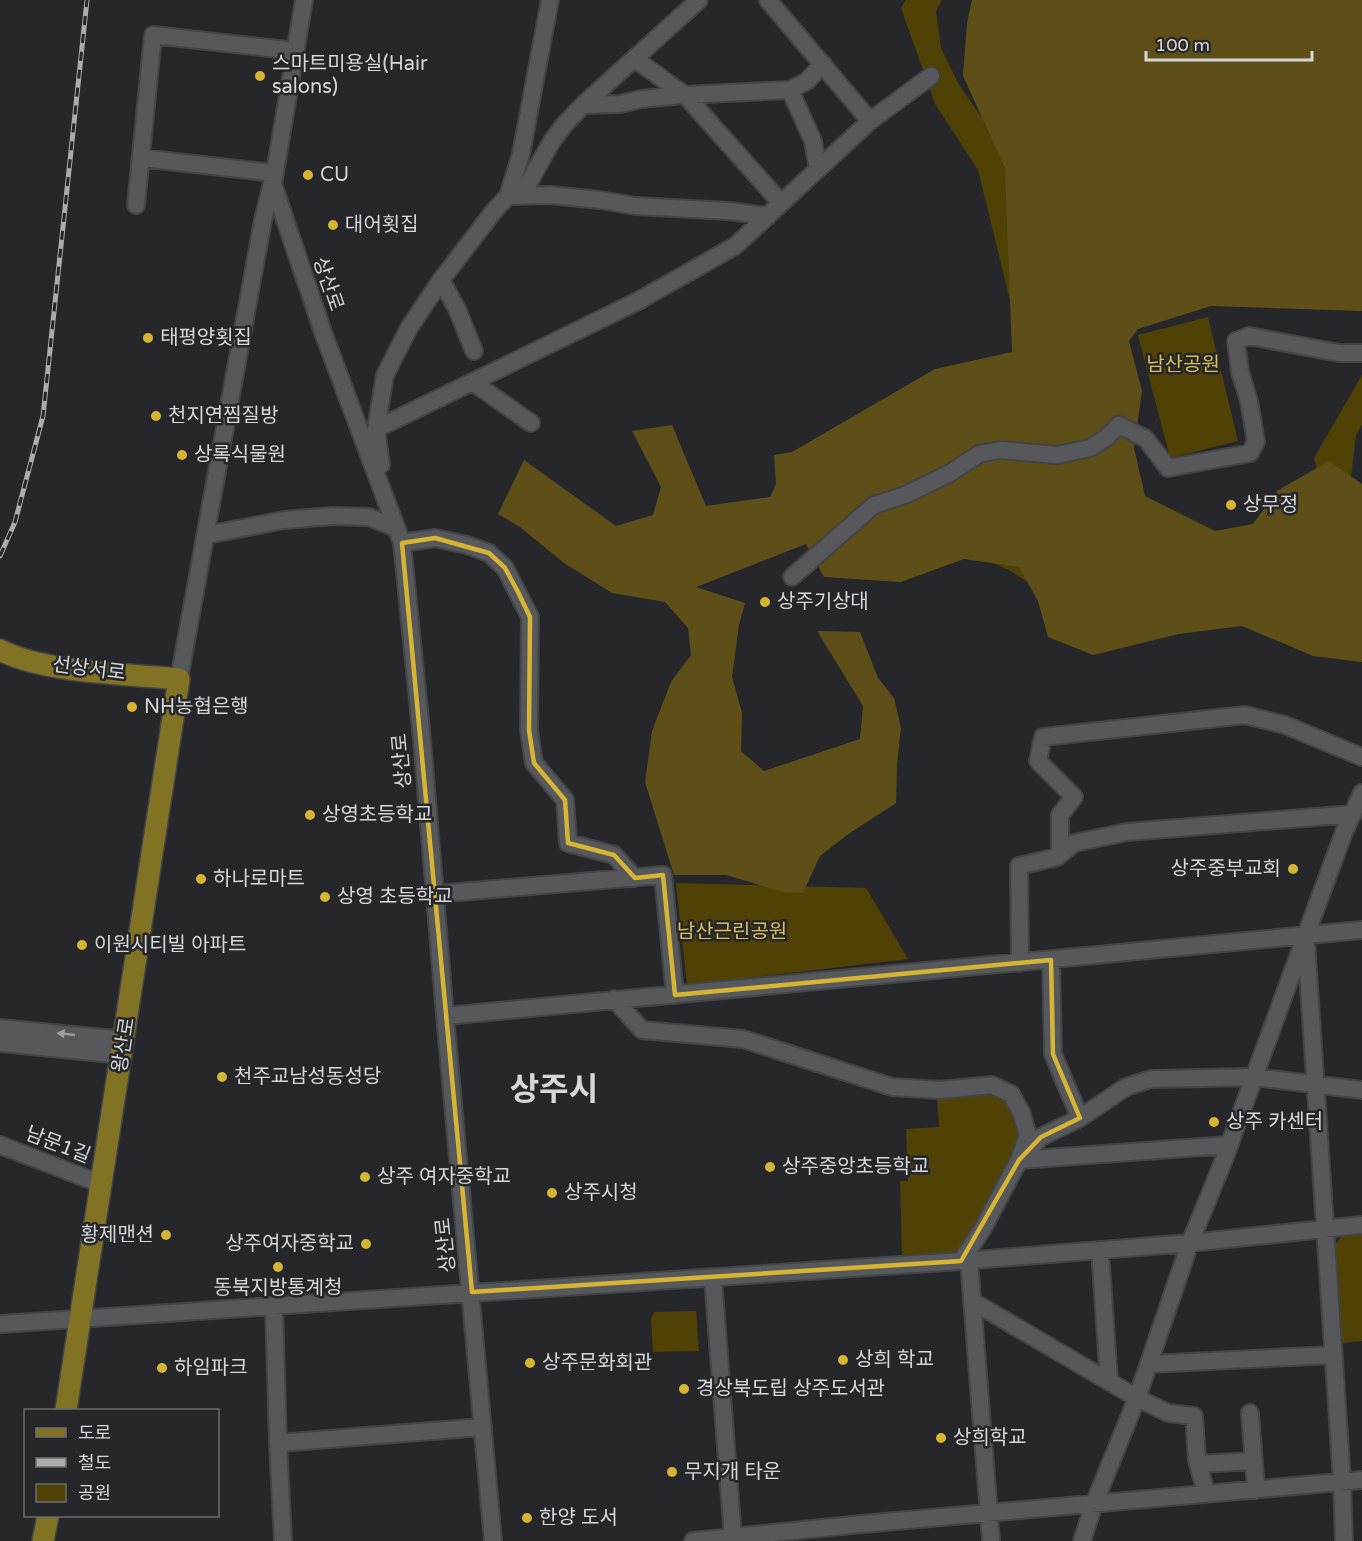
<svg xmlns="http://www.w3.org/2000/svg" width="1362" height="1541" viewBox="0 0 1362 1541" font-family="'Varela Round','Noto Sans KR',sans-serif">
  <style>
    .green { fill: #504105 }
    .forest { fill: #5e4f19 }
    .lines { fill: none; stroke-linecap: round; stroke-linejoin: round }
    .minor-casing { stroke: #434446; stroke-width: 20 }
    .major-casing { stroke: #434446; stroke-width: 24 }
    .minor { stroke: #57585b; stroke-width: 16 }
    .major { stroke: #827224; stroke-width: 21 }
    .rail-casing { stroke: #abacae; stroke-width: 5 }
    .rail { stroke: #26272a; stroke-width: 3; stroke-dasharray: 9; stroke-linecap: butt }
    .oneway { fill: #9d9ea0 }
    .marked { fill: none; stroke: #d6b534; stroke-width: 4.5; stroke-linejoin: round }
    .poi-dot { fill: #d6b534; stroke: #26272a; stroke-width: 2 }
    .labels { text-anchor: middle; dominant-baseline: central; stroke-width: 5; stroke-linejoin: round; paint-order: stroke }
    .poi-label { font-size: 20px; fill: #d6d7d9; stroke: #26272a; text-anchor: start }
    .street-label { font-size: 20px; fill: #d6d7d9; stroke: #26272a }
    .park-label { font-size: 20px; fill: #dabe5b; stroke: #26272a }
    .town-label { font-size: 32px; font-weight: bold; fill: #d6d7d9; stroke: #26272a }
  </style>
  <rect width="100%" height="100%" fill="#26272a"/>
  <!-- green -->
  <path class="green" d="M906,0H942L936,11L941,48L958,83L1000,144L1044,364L1023,353L978,170L935,104L901,8Z
    M1208,317L1238,441L1170,458L1138,335Z
    M1362,375V425L1356,435L1334,620L1056,600L1009,570L877,513L1005,549L1330,523L1314,458Z
    M676,883L866,888L908,959L687,985Z
    M996,1093L1009,1103L1021,1133L1011,1161L962,1250L954,1253L902,1257L900,1181H908L906,1129L939,1127L937,1097Z
    M1362,1228V1341L1342,1343L1334,1245L1346,1233Z
    M696,1311L699,1351L653,1352L651,1318L654,1312Z"/>
  <!-- forest -->
  <path class="forest" d="M972,0H1362V311L1211,306L1138,329L1129,341L1142,391L1134,448L1145,496L1215,531L1253,524L1277,491L1329,461L1362,484V662L1313,656L1242,626L1179,634L1093,655L1048,637L1038,601L1019,567L964,559L901,582L824,577L806,544L696,587L745,603L739,625L732,677L742,713L741,751L764,771L860,739L863,706L817,631L860,632L878,678L894,698L901,728L897,764L896,803L847,835L820,856L803,893L783,892L726,875H674L645,782L652,731L671,682L691,655L688,628L665,602L612,593L564,563L520,527L498,514L524,460L616,526L653,515L661,487L632,431L672,425L706,506L770,497L776,484L774,455L792,452L935,369L1012,352L1005,168L963,76L967,23Z"/>
  <g class="lines">
    <defs>
      <path id="minor" d="M304,0L273,184L324,335L402,543L422,740L445,1016L493,1541
        M550,0L521,154L508,196L550,195L600,200L636,206L729,211L768,216
        M768,0L870,121
        M635,59L686,96L781,203
        M790,90L813,141L818,169
        M583,105L620,104L641,99L683,95L790,90L807,81L823,64
        M141,158L274,173
        M136,205L153,35L296,51
        M441,280L457,309L474,351
        M474,383L531,423
        M376,429L385,375L409,328L441,280L494,211L508,196L528,184L552,141L564,125L583,105L699,0
        M381,465L376,429L638,301L735,246L870,121L931,76
        M207,535L284,520L333,516L369,517L396,528
        M402,543L435,538L467,545L489,553L505,568L530,617L529,730L534,763L565,800L568,843L614,855L635,878
        M792,577L874,505L905,495L950,473L979,454L1000,450L1057,455L1090,448L1106,438L1119,425L1146,439L1168,468L1250,453L1256,442L1249,401L1240,372L1236,341L1249,336L1339,353H1362
        M179,679L263,220L272,183
        M1060,853V815L1074,797L1038,761L1043,737L1245,715L1285,725L1362,757
        M435,894L663,875L675,995
        M1306,942L1342,1481L1344,1541
        M1051,960L1053,1054L1080,1118
        M1020,963L1019,866L1057,857L1074,843L1127,832L1353,814
        M614,999L642,1030L743,1039L892,1087L941,1090L992,1085L1011,1094L1021,1112L1028,1135L1019,1160L1229,1145
        M445,1016L1362,930
        M0,1028L125,1040
        M0,1043L122,1055
        M0,1145L101,1184
        M1100,1250L1109,1382
        M969,1260L991,1541
        M961,1261L982,1230L1019,1160L1041,1137L1080,1118L1126,1087L1151,1079L1254,1077L1362,1090
        M713,1278L733,1538
        M972,1301L1137,1398L1168,1413L1194,1416L1197,1460L1206,1493
        M274,1307L278,1443L283,1541
        M0,1324L961,1261L1190,1243L1362,1225
        M1149,1364L1333,1355
        M1250,1413L1256,1490
        M278,1443L483,1427
        M1198,1464L1254,1461
        M693,1541L862,1524L1362,1480
        M1082,1541L1094,1504L1137,1398L1190,1243L1225,1157L1306,935L1344,832L1362,793"/>
      <path id="major" d="M0,650C44,673 129,674 179,679L66,1410
        M43,1541L48,1516"/>
    </defs>
    <!-- minor casing -->
    <use href="#minor" class="minor-casing"/>
    <!-- major casing -->
    <use href="#major" class="major-casing"/>
    <!-- minor -->
    <use href="#minor" class="minor"/>
    <!-- major -->
    <use href="#major" class="major"/>
    <defs>
      <path id="rail" d="M0,556L15,522L43,416L87,0"/>
    </defs>
    <!-- rail casing -->
    <use href="#rail" class="rail-casing"/>
    <!-- rail -->
    <use href="#rail" class="rail"/>
  </g>
  <!-- one-way arrows -->
  <defs><path id="oneway-solid" d="M-6-.8H1V-3.2L6.5 0L1 3.2V.8H-6Z" transform="scale(1.5)"/></defs>
  <use class="oneway" href="#oneway-solid" transform="translate(66 1034) rotate(-174)"/>
  <!-- marked area -->
  <path class="marked" d="M435,538L489,553L505,568L518,592L530,617L529,730L534,763L565,800L568,843L614,855L635,878L663,875L675,995L1051,960L1053,1054L1080,1118L1041,1137L1019,1160L961,1261L472,1292L402,543Z"/>
  <!-- markers -->
  <g class="poi-dot">
    <circle cx="260" cy="76" r="6"/>
    <circle cx="308" cy="175" r="6"/>
    <circle cx="333" cy="225" r="6"/>
    <circle cx="148" cy="338" r="6"/>
    <circle cx="156" cy="416" r="6"/>
    <circle cx="182" cy="455" r="6"/>
    <circle cx="1231" cy="505" r="6"/>
    <circle cx="765" cy="602" r="6"/>
    <circle cx="132" cy="707" r="6"/>
    <circle cx="310" cy="815" r="6"/>
    <circle cx="1293" cy="869" r="6"/>
    <circle cx="201" cy="879" r="6"/>
    <circle cx="325" cy="897" r="6"/>
    <circle cx="82" cy="945" r="6"/>
    <circle cx="222" cy="1077" r="6"/>
    <circle cx="1214" cy="1122" r="6"/>
    <circle cx="770" cy="1167" r="6"/>
    <circle cx="365" cy="1177" r="6"/>
    <circle cx="552" cy="1193" r="6"/>
    <circle cx="166" cy="1235" r="6"/>
    <circle cx="366" cy="1244" r="6"/>
    <circle cx="278" cy="1267" r="6"/>
    <circle cx="843" cy="1360" r="6"/>
    <circle cx="530" cy="1363" r="6"/>
    <circle cx="162" cy="1368" r="6"/>
    <circle cx="684" cy="1389" r="6"/>
    <circle cx="941" cy="1438" r="6"/>
    <circle cx="672" cy="1472" r="6"/>
    <circle cx="527" cy="1518" r="6"/>
  </g>
  <g class="labels">
    <!-- poi labels -->
    <g class="poi-label">
      <text x="272" y="64">스마트미용실(Hair<tspan x="272" dy="23">salons)</tspan></text>
      <text x="320" y="175">CU</text>
      <text x="345" y="225">대어횟집</text>
      <text x="160" y="338">태평양횟집</text>
      <text x="168" y="416">천지연찜질방</text>
      <text x="194" y="455">상록식물원</text>
      <text x="1243" y="505">상무정</text>
      <text x="777" y="602">상주기상대</text>
      <text x="144" y="707">NH농협은행</text>
      <text x="322" y="815">상영초등학교</text>
      <text x="1281" y="869" text-anchor="end">상주중부교회</text>
      <text x="213" y="879">하나로마트</text>
      <text x="337" y="897">상영 초등학교</text>
      <text x="94" y="945">이원시티빌 아파트</text>
      <text x="234" y="1077">천주교남성동성당</text>
      <text x="1226" y="1122">상주 카센터</text>
      <text x="782" y="1167">상주중앙초등학교</text>
      <text x="377" y="1177">상주 여자중학교</text>
      <text x="564" y="1193">상주시청</text>
      <text x="154" y="1235" text-anchor="end">황제맨션</text>
      <text x="354" y="1244" text-anchor="end">상주여자중학교</text>
      <text x="278" y="1288" text-anchor="middle">동북지방통계청</text>
      <text x="855" y="1360">상희 학교</text>
      <text x="542" y="1363">상주문화회관</text>
      <text x="174" y="1368">하임파크</text>
      <text x="696" y="1389">경상북도립 상주도서관</text>
      <text x="953" y="1438">상희학교</text>
      <text x="684" y="1472">무지개 타운</text>
      <text x="539" y="1518">한양 도서</text>
    </g>
    <!-- street labels -->
    <g class="street-label">
      <text transform="translate(328 284) rotate(71)">상산로</text>
      <text transform="translate(89 669) rotate(7)">선상서로</text>
      <text transform="translate(402 761) rotate(-95)">상산로</text>
      <text transform="translate(124 1045) rotate(-81)">왕산로</text>
      <text transform="translate(58 1145) rotate(21)">남문1길</text>
      <text transform="translate(446 1245) rotate(-96)">상산로</text>
    </g>
    <!-- park labels -->
    <g class="park-label">
      <text x="1183" y="365">남산공원</text>
      <text x="732" y="932">남산근린공원</text>
    </g>
    <!-- town labels -->
    <g class="town-label">
      <text x="554" y="1090">상주시</text>
    </g>
  </g>
  <!-- legend -->
  <rect x="24" y="1409" width="195" height="108" fill="#26272a" stroke="#6c6d70" stroke-width="1.5"/>
  <rect x="36" y="1428" width="30" height="9" fill="#827224" stroke="#6c6d70" stroke-width="1.5"/>
  <text x="78" y="1439" font-size="18" fill="#d6d7d9">도로</text>
  <rect x="36" y="1458" width="30" height="9" fill="#abacae" stroke="#6c6d70" stroke-width="1.5"/>
  <text x="78" y="1469" font-size="18" fill="#d6d7d9">철도</text>
  <rect x="36" y="1484" width="30" height="18" fill="#504105" stroke="#6c6d70" stroke-width="1.5"/>
  <text x="78" y="1499" font-size="18" fill="#d6d7d9">공원</text>
  <!-- scale -->
  <path d="M1146 51v9h166v-9" fill="none" stroke="#d6d7d9" stroke-width="3"/>
  <text x="1155" y="51" font-size="18" fill="#d6d7d9" stroke="#26272a" stroke-width="4.5" paint-order="stroke">100 m</text>
</svg>
